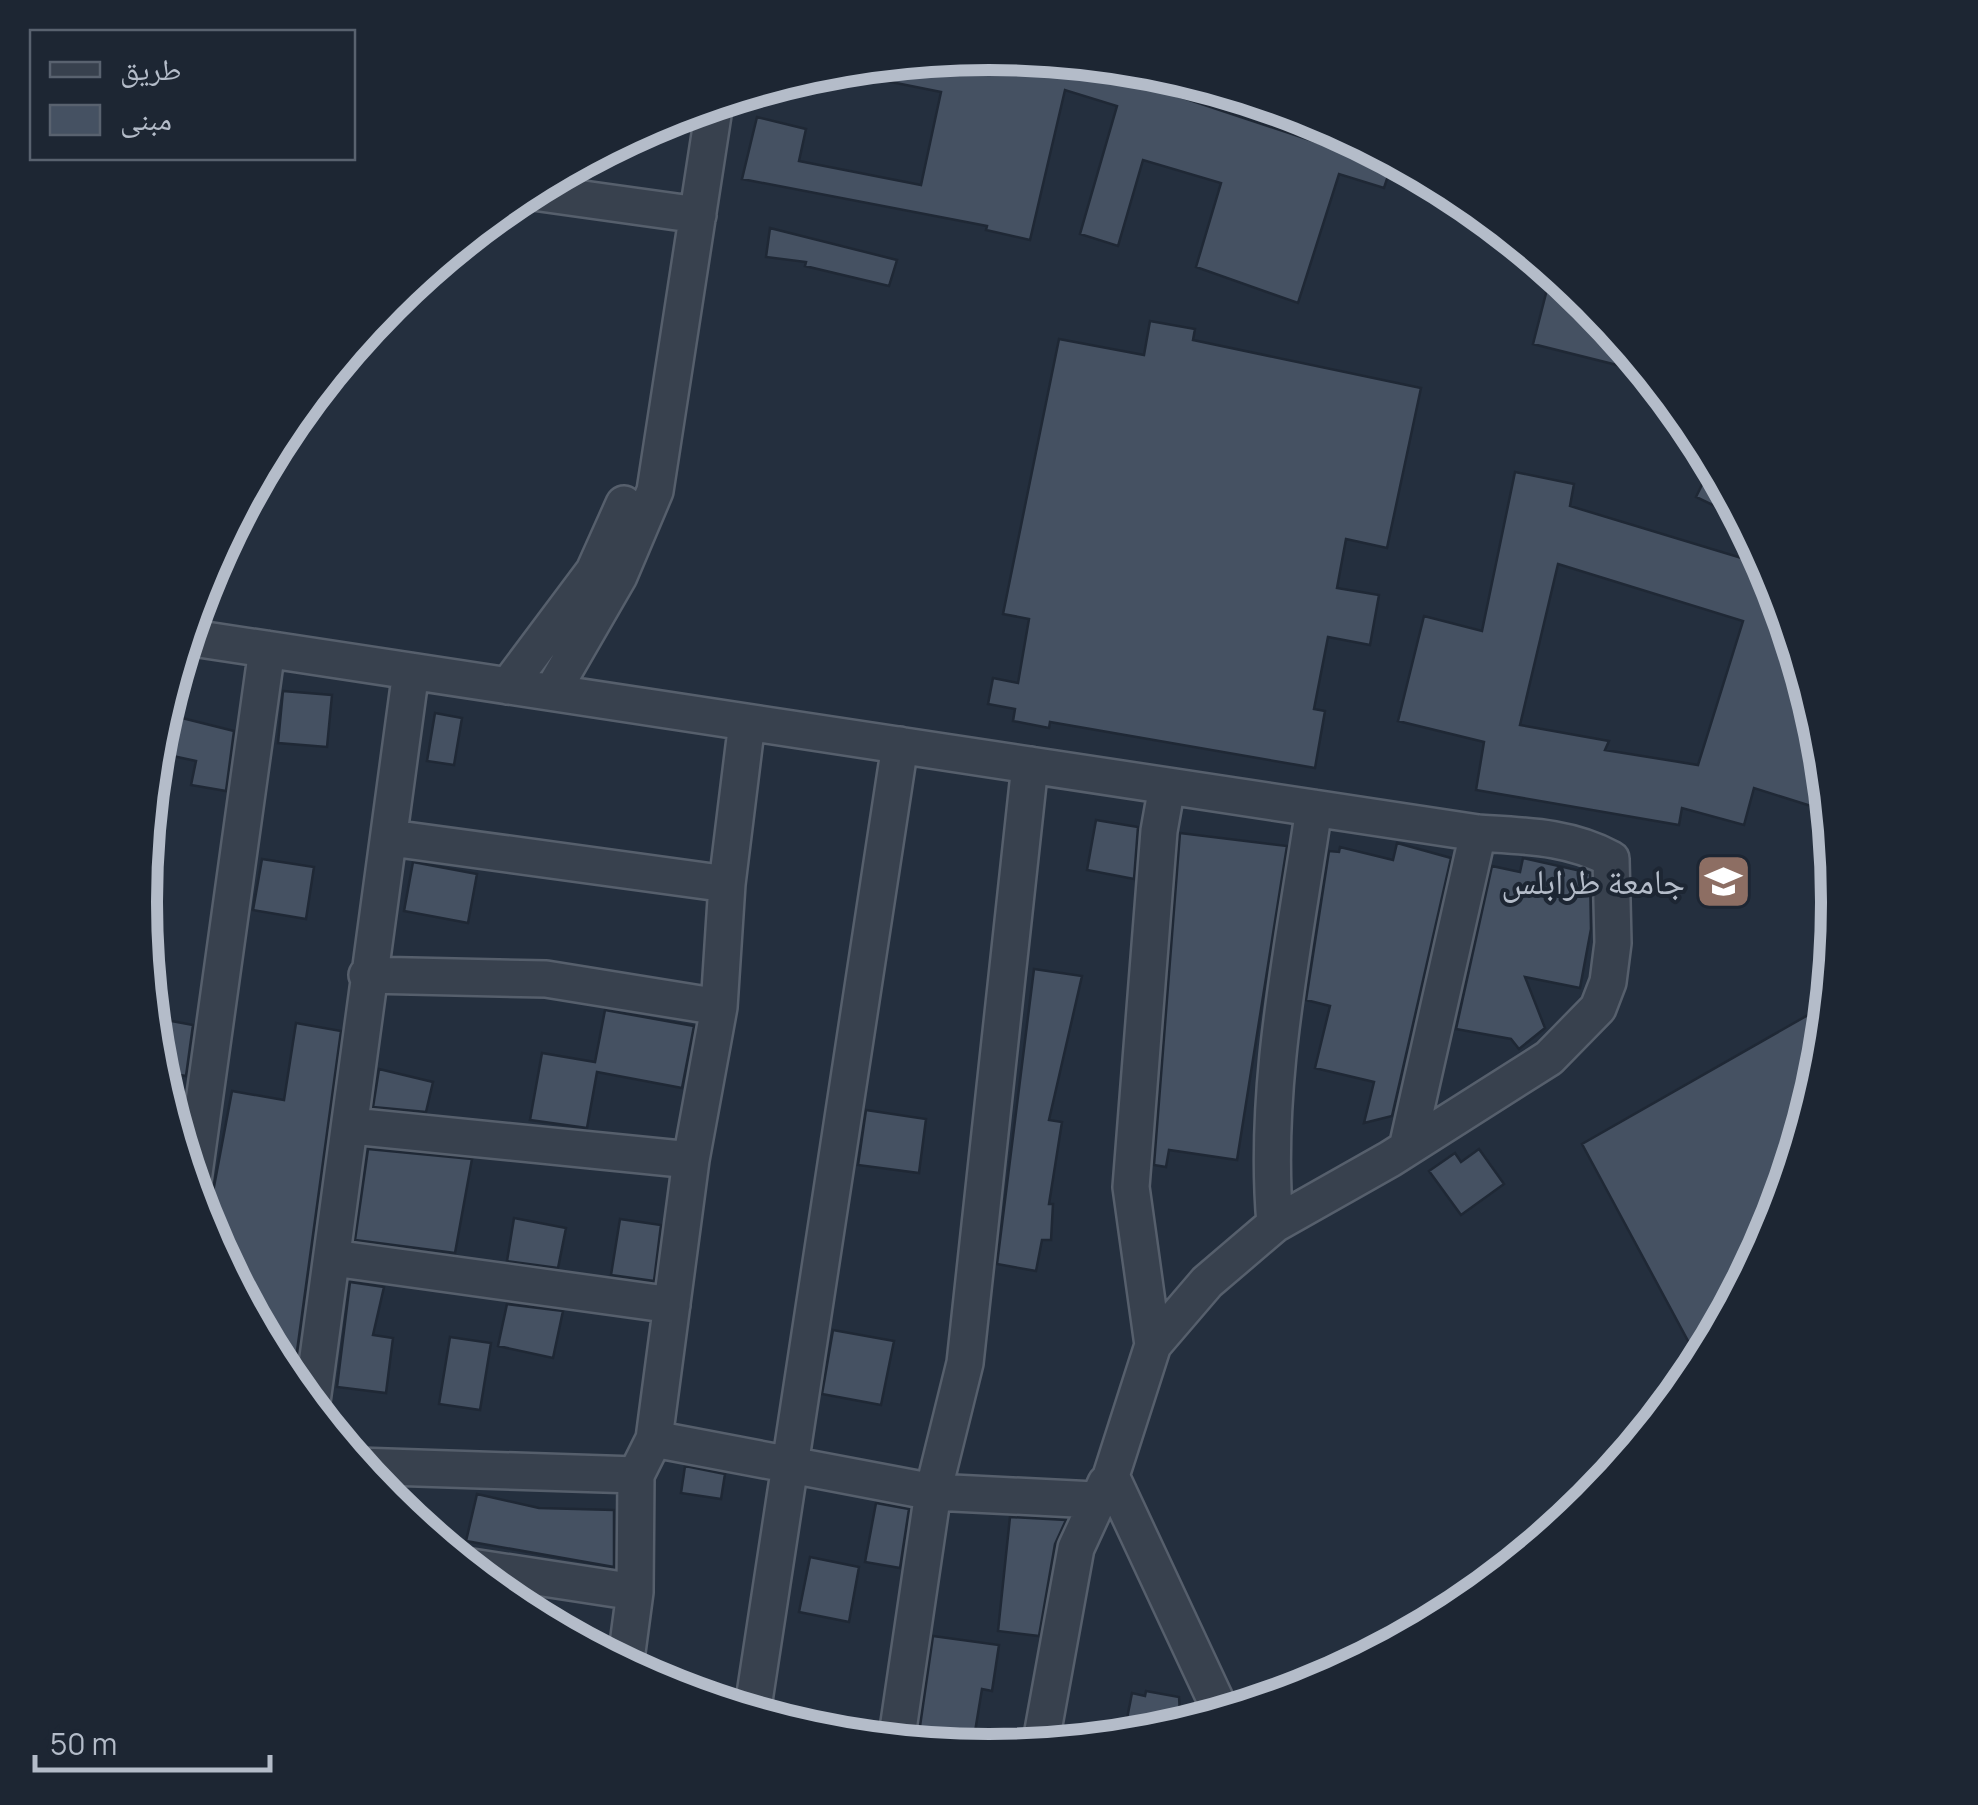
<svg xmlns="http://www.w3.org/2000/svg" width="1978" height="1805" viewBox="0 0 1978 1805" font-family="Manrope,'Noto Naskh Arabic',sans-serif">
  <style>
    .building { fill: #455162; stroke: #1f2835; stroke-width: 2.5; fill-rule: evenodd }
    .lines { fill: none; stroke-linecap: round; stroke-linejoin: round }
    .minor-casing { stroke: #565f6c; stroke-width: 40 }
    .minor { stroke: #38414e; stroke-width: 35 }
    .labels { text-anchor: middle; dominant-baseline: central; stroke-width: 8; stroke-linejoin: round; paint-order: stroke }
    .poi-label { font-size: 35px; fill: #b4bcc9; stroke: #1d2633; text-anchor: end }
    .rim { fill: none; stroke: #b4bcc9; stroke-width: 12 }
  </style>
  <rect width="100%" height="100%" fill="#242f3e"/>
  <!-- building -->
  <path class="building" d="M986,53L1026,62L1027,56L1072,61L1391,167L1384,188L1339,174L1298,303L1196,267L1221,183L1143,160L1118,246L1080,234L1117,106L1065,90L1030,240L986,230L987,226L742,179L757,117L806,129L799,161L921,185L941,92L846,73V67Z
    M770,228L897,260L889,286L805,266L806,262L766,257Z
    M1552,270L1590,302L1649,373L1533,344Z
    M1150,321L1195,329L1193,340L1421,388L1387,548L1346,539L1337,588L1379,595L1370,645L1328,637L1314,709L1325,711L1315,768L1050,722L1049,728L1013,721L1015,709L988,704L993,678L1018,683L1029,619L1003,614L1059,339L1144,355Z
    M1713,462L1726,487L1744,520L1696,497Z
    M1515,472L1574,484L1570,506L1768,566L1823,737L1830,812L1754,788L1744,825L1682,808L1679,825L1476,790L1484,742L1398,721L1424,616L1482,631ZM1558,564L1743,621L1698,765L1605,750L1609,741L1520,725Z
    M283,691L332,695L327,747L278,743Z
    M162,713L234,731L226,791L191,785L196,761L154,752Z
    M435,713L462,718L454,765L427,761Z
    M1096,820L1138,827L1134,879L1087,870Z
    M1180,833L1287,846L1237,1160L1169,1150L1166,1167L1154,1165Z
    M1397,843L1451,858L1392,1116L1364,1123L1374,1082L1315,1068L1330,1006L1306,1000L1329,851L1339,852L1340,847L1393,860Z
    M1523,858L1590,873L1591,929L1580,988L1525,977L1545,1028L1519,1049L1511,1039L1456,1029L1492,866L1520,872Z
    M262,859L314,867L306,919L253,910Z
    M413,862L477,874L468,923L404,911Z
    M1034,969L1082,976L1049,1120L1062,1122L1049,1204H1053L1051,1240H1042L1036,1271L997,1264Z
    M1829,1003L1823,1069L1774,1228L1701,1365L1582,1144Z
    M605,1010L694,1026L682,1088L597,1072L587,1128L530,1120L542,1053L595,1062Z
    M150,1017L193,1025L186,1076L156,1071Z
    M296,1023L341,1031L294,1373L280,1371L198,1208L213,1192L232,1091L284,1100Z
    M379,1069L433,1082L426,1112L373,1107Z
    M866,1110L926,1119L919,1173L858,1165Z
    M368,1149L472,1159L455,1253L355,1240Z
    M1479,1149L1504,1184L1461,1215L1429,1171L1455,1153L1461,1162Z
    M514,1218L566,1228L558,1268L507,1261Z
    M620,1219L661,1225L654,1281L611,1275Z
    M350,1282L384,1287L373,1335L393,1338L386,1393L337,1387Z
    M507,1304L563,1311L553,1358L498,1346Z
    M833,1330L894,1341L881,1405L822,1394Z
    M450,1337L491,1343L480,1410L439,1404Z
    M685,1466L725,1474L721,1499L681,1493Z
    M477,1494L539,1508L614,1510V1567L466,1541Z
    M876,1503L909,1509L900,1568L865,1562Z
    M1010,1517L1066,1520L1055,1544L1039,1636L998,1631Z
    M810,1557L859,1567L849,1622L799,1612Z
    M933,1636L999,1645L992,1691L982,1689L972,1750L918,1740Z
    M1146,1691L1179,1697L1181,1728L1123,1739L1132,1693L1145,1696Z"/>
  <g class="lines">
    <defs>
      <path id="minor" d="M526,191L698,215
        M186,637L1478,833C1524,836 1569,836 1611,859L1613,943L1608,982L1598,1008L1549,1058L1390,1159L1275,1224L1207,1282L1153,1345L1111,1476L1223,1716
        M508,686L594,571L624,504
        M552,692L619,576L655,491L715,102
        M391,838L727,884
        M367,975L546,979L719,1007
        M352,1126L691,1160
        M1407,1148L1478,833
        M192,1188L267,649
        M1275,1224C1263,1085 1294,946 1314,808
        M333,1258L672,1305
        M1153,1345L1131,1187L1159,831L1167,786
        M311,1409L411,671
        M654,1439L933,1492L1095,1500
        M357,1466L636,1475
        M465,1566L635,1592
        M625,1667L635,1592L636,1475L654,1439L691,1160L719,1007L727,884L747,722
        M752,1714L900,745
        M896,1743L933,1492L965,1363L1030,765
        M1040,1747L1076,1548L1106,1483"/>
    </defs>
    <!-- minor casing -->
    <use href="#minor" class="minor-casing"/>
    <!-- minor -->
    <use href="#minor" class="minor"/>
  </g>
  <!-- icons -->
  <defs>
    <symbol id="university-square" viewBox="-11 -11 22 22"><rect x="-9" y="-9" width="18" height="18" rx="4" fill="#8d6e63" stroke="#1d2633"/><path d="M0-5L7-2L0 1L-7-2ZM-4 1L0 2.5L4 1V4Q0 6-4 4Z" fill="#fff"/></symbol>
  </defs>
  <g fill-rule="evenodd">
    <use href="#university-square" x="1692" y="850" width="63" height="63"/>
  </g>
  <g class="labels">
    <!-- poi labels -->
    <g class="poi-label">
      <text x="1685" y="881">جامعة طرابلس</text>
    </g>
  </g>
  <!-- crop -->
  <path d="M0 0H1978V1805H0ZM157 902a832 832 0 1 1 1664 0a832 832 0 1 1-1664 0Z" fill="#1d2633" fill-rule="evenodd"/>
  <path class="rim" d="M157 902a832 832 0 1 1 1664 0a832 832 0 1 1-1664 0Z"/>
  <!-- legend -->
  <rect x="30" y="30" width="325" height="130" fill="#1d2633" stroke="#59626f" stroke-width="2.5"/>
  <rect x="50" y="62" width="50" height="15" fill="#38414e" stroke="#59626f" stroke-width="2.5"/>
  <text x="120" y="80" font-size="30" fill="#b4bcc9">طريق</text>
  <rect x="50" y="105" width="50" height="30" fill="#455162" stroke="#59626f" stroke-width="2.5"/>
  <text x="120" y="130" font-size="30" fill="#b4bcc9">مبنى</text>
  <!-- scale -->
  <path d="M35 1755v15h235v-15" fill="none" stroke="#b4bcc9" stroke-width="5"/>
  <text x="50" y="1755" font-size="30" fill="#b4bcc9" stroke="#1d2633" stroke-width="8" paint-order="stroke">50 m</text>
</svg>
